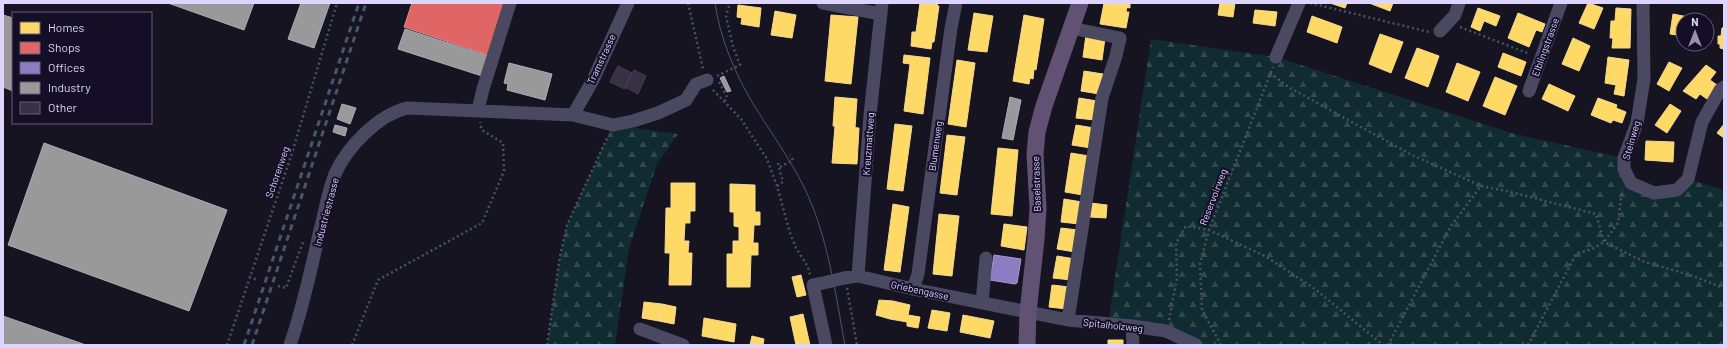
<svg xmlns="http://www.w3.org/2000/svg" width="1727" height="348" viewBox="0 0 1727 348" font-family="Barlow,sans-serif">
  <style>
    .forest { fill: url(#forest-firs) }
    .homes { fill: #ffd966; stroke: #f5d894 }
    .shops { fill: #e06666; stroke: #df8794 }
    .offices { fill: #8e7cc3; stroke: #a696d5 }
    .industry { fill: #999; stroke: #adabb8 }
    .building { fill: #363144; stroke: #443e56 }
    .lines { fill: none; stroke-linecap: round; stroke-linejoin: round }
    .path { stroke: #465363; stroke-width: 2.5; stroke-dasharray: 2 3; stroke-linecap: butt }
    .minor { stroke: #4b4862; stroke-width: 13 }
    .major { stroke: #615273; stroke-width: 17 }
    .tram { stroke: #44576c; stroke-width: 1 }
    .rail { stroke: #44576c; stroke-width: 3; stroke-dasharray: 6 5; stroke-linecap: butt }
    .minor-bridge { stroke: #4b4862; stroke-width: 13 }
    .labels { text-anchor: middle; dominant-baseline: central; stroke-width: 4; stroke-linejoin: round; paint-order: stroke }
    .street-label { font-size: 10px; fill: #ddd4ff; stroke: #140e27 }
  </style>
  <defs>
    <pattern id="forest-firs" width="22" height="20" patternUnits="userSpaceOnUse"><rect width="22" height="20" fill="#112c30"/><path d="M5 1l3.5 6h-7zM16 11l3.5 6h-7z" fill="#334a4f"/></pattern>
  </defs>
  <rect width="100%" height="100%" fill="#171421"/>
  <!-- forest -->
  <path class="forest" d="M1151,39L1276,57L1515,134L1624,158V169L1654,193L1688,179L1724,190V345H1202L1109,318Z
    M613,125L678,134L657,164L629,248L615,345H547L560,256L567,225Z"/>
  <!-- homes -->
  <path class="homes" d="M920,3H938L937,6H939L934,42H932L931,49L911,46L912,32H916Z
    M1104,3L1127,7L1126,12H1129L1126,28L1100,24Z
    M1106,3H1130V8Z
    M1220,3H1235L1233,17L1218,15Z
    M1330,3H1347L1345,8Z
    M1369,3H1393L1390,11Z
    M1588,3L1603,8L1594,29L1579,23Z
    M738,5L761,8L759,27L741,24L742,18L737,17Z
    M1478,8L1500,16L1496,26L1484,21L1480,31L1471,27Z
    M1616,8L1631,9L1630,48H1612L1613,38H1610L1611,21H1615Z
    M1255,10L1277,12L1275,26L1253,23Z
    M775,11L796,15L792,38L771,35Z
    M974,13L993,16L987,52L968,50Z
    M1518,13L1545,24L1542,32L1536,30L1529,47L1508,38Z
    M1673,14L1693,18V20H1683V36L1670,34Z
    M831,15L858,17L851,84L825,81Z
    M1024,15L1044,19L1036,70L1034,69L1033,79L1030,78L1029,84L1013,81Z
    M1312,16L1342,27L1337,43L1307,32Z
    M1724,27V49L1720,48V44H1718V36H1721L1722,28Z
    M1380,34L1403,42L1391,73L1369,64Z
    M1086,35L1105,38L1102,60L1083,57Z
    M1573,38L1590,46L1579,71L1562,64Z
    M1417,48L1439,56L1428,87L1405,78Z
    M1503,53L1526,62L1521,76L1498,67Z
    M904,55L930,58L923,114L904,111L910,64L903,63Z
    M1608,57L1629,60L1624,96L1614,94L1616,85L1605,83Z
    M957,60L975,63L966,127L948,124Z
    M1669,62L1682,68L1669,91L1657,84Z
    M1457,63L1480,72L1468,101L1446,92Z
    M1706,65L1716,72L1710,80L1717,85L1707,99L1700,94L1696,99L1683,91Z
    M1084,71L1103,74L1099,94L1081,91Z
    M1495,77L1517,86L1505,115L1483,106Z
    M1549,84L1575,96L1568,111L1542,99Z
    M835,97L857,99L855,128L833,126Z
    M1079,98L1097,101L1095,120L1076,118Z
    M1598,98L1617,105L1616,108L1626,112L1622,123L1613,120L1611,123L1591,115Z
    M1670,104L1681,111L1667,133L1655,125Z
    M895,124L912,126L903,191L887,189Z
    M1724,124V138L1717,133Z
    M1076,125L1094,128L1091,148L1072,145Z
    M835,126L859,128L857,164L832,163Z
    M947,135L965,137L957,195L940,193Z
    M1646,141L1674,142L1673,162L1645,160Z
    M998,148L1018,150L1012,216L991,214Z
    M1071,153L1089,156L1083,195L1065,192Z
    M671,183H695V211H690V223H685L684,241H689L688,253H692L691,285H669L670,253H665L666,208H671Z
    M730,184L755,185V212H760V225H754L753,243H758V255H751L750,287H727V254H733V241H739V227L734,226V212H730Z
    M1064,199L1082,202L1079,224L1061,222Z
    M1091,203L1107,205L1106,218L1090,217Z
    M893,204L909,207L900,272L884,270Z
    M939,214L959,216L952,276L933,274Z
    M1004,224L1027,227L1024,250L1001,246Z
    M1061,228L1078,230L1075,252L1057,249Z
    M1057,256L1075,259L1071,280L1053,278Z
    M801,275L806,295L797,297L792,277Z
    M1052,285L1070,287L1067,309L1049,307Z
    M879,300L893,301L890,319L876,315Z
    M893,301L910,305L908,315L920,317L918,328L907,326V322L890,319Z
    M644,302L662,304L659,321L642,318Z
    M662,304L676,307L674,324L659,321Z
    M932,310L950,313L947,331L928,328Z
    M803,314L810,345H796L790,317Z
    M963,315L994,321L990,338L960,332Z
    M704,318L736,324L734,342L702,336Z
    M752,336L764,339L763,345H750Z
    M1108,340H1123V345H1108Z"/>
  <!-- shops -->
  <path class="shops" d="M412,3H505L488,55L404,27Z"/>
  <!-- offices -->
  <path class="offices" d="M994,255L1021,259L1017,283L1015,284L990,280Z"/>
  <!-- industry -->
  <path class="industry" d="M168,3H254L244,30Z
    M301,3H330L314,48L288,39Z
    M3,15L13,18V91L3,87Z
    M405,29L488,56L482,76L398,49Z
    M509,63L552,74L545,100L507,90L508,84L504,83Z
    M724,76L731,91L727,92L720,78Z
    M1010,97L1021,100L1013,140L1002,138Z
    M342,104L356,108L350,124L337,119Z
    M335,125L347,128L345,136L333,132Z
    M44,143L227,210L189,311L8,245Z
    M3,316L86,345H3Z"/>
  <!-- building -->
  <path class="building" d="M618,66L632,73L625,89L610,82Z
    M634,70L646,76L638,94L625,87Z"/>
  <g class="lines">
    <!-- path -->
    <path class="path" d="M688,3L703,69
      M1310,3L1429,32
      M1460,27L1530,54
      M1270,73L1290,88L1412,155L1481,186
      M717,76L740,65L733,47L726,16L730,3
      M719,82L727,97L724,102
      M713,90L741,119L767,159L777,186L790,233L796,248L808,267L810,275
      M780,167L793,160L790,155
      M777,186L783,182L778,163
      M249,277L258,280
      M278,286L286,288L303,242
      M847,288L857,345
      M1169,320L1177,278L1176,243L1186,226L1209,230L1265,256L1315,289L1383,345
      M227,345L292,153L337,3
      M352,345L378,280L482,223L504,171L503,143L482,130L480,122
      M547,345L560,256L567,225L608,136
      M1221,345L1202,310L1200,264L1209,230L1273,67
      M1388,345L1451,226L1481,186L1511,192L1596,214L1604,242L1645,262L1690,275L1724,288
      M1528,345L1576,254L1592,249L1604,242L1618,223L1622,190"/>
    <!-- minor -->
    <path class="minor" d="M823,3L881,14
      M1643,3L1644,79L1637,123L1624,158V169L1631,183L1654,193L1677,190L1688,179L1702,122L1720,90L1724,87
      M1440,31L1455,15L1459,3
      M1276,57L1299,3
      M1529,91L1561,3
      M478,110L483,89L510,3
      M573,115L593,80L628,3
      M858,276L870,115L882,3
      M844,278L858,276L913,289L1068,320L1132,326L1166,331L1196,345
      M819,284L813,285L826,345
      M913,289L918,274L951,28L956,3
      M982,303L986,258
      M1068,320L1102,98L1116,56L1120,38L1071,28
      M1132,326L1133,345
      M640,329L683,345
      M290,345C303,308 311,269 320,230C325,212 328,191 335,174C347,147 378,115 407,108L573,115L613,125L633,121L658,113L686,100L696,84L707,80"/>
    <!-- major -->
    <path class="major" d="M1027,345L1028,312L1036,239L1038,208L1035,154L1037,132L1044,106L1080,3"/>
    <!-- tram -->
    <path class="tram" d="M715,3C720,38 734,71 752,102C769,130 789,157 804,187C828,236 835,292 845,345"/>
    <!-- rail -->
    <path class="rail" d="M244,345L359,3
      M252,345L366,3"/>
    <!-- minor-bridge -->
    <path class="minor-bridge" d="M819,284L844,278"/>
  </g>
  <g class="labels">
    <!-- street labels -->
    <g class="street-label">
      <text transform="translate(1545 47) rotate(-70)">Elblingstrasse</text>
      <text transform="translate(601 59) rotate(-65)">Tramstrasse</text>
      <text transform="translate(1631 140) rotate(-74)">Steinweg</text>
      <text transform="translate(868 144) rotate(-86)">Kreuzmattweg</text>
      <text transform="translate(935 146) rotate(-82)">Blumenweg</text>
      <text transform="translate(277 172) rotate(-71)">Schorenweg</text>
      <text transform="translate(1036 184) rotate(-92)">Baselstrasse</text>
      <text transform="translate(1213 197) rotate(-69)">Reservoirweg</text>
      <text transform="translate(326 212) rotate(-75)">Industriestrasse</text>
      <text transform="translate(920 290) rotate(12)">Griebengasse</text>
      <text transform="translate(1113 325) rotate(6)">Spitalholzweg</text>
    </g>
  </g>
  <!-- border -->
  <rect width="1727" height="348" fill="none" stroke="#ddd4ff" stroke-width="8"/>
  <!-- legend -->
  <rect x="12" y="12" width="140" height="112" fill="#140e27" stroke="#645d7d"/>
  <rect x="20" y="22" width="20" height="12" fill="#ffd966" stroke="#645d7d"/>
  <text x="48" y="32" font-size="12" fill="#ddd4ff">Homes</text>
  <rect x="20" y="42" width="20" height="12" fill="#e06666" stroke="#645d7d"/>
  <text x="48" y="52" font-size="12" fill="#ddd4ff">Shops</text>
  <rect x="20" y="62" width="20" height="12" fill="#8e7cc3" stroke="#645d7d"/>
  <text x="48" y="72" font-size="12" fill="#ddd4ff">Offices</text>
  <rect x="20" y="82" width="20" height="12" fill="#999999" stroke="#645d7d"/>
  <text x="48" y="92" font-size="12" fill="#ddd4ff">Industry</text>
  <rect x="20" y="102" width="20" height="12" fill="#363144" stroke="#645d7d"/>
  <text x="48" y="112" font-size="12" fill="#ddd4ff">Other</text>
  <!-- north arrow -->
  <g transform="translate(1695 32)"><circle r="19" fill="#140e27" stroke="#645d7d"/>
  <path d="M0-3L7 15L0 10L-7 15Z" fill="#9891b1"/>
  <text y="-6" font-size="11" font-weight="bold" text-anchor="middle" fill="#ddd4ff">N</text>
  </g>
</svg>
